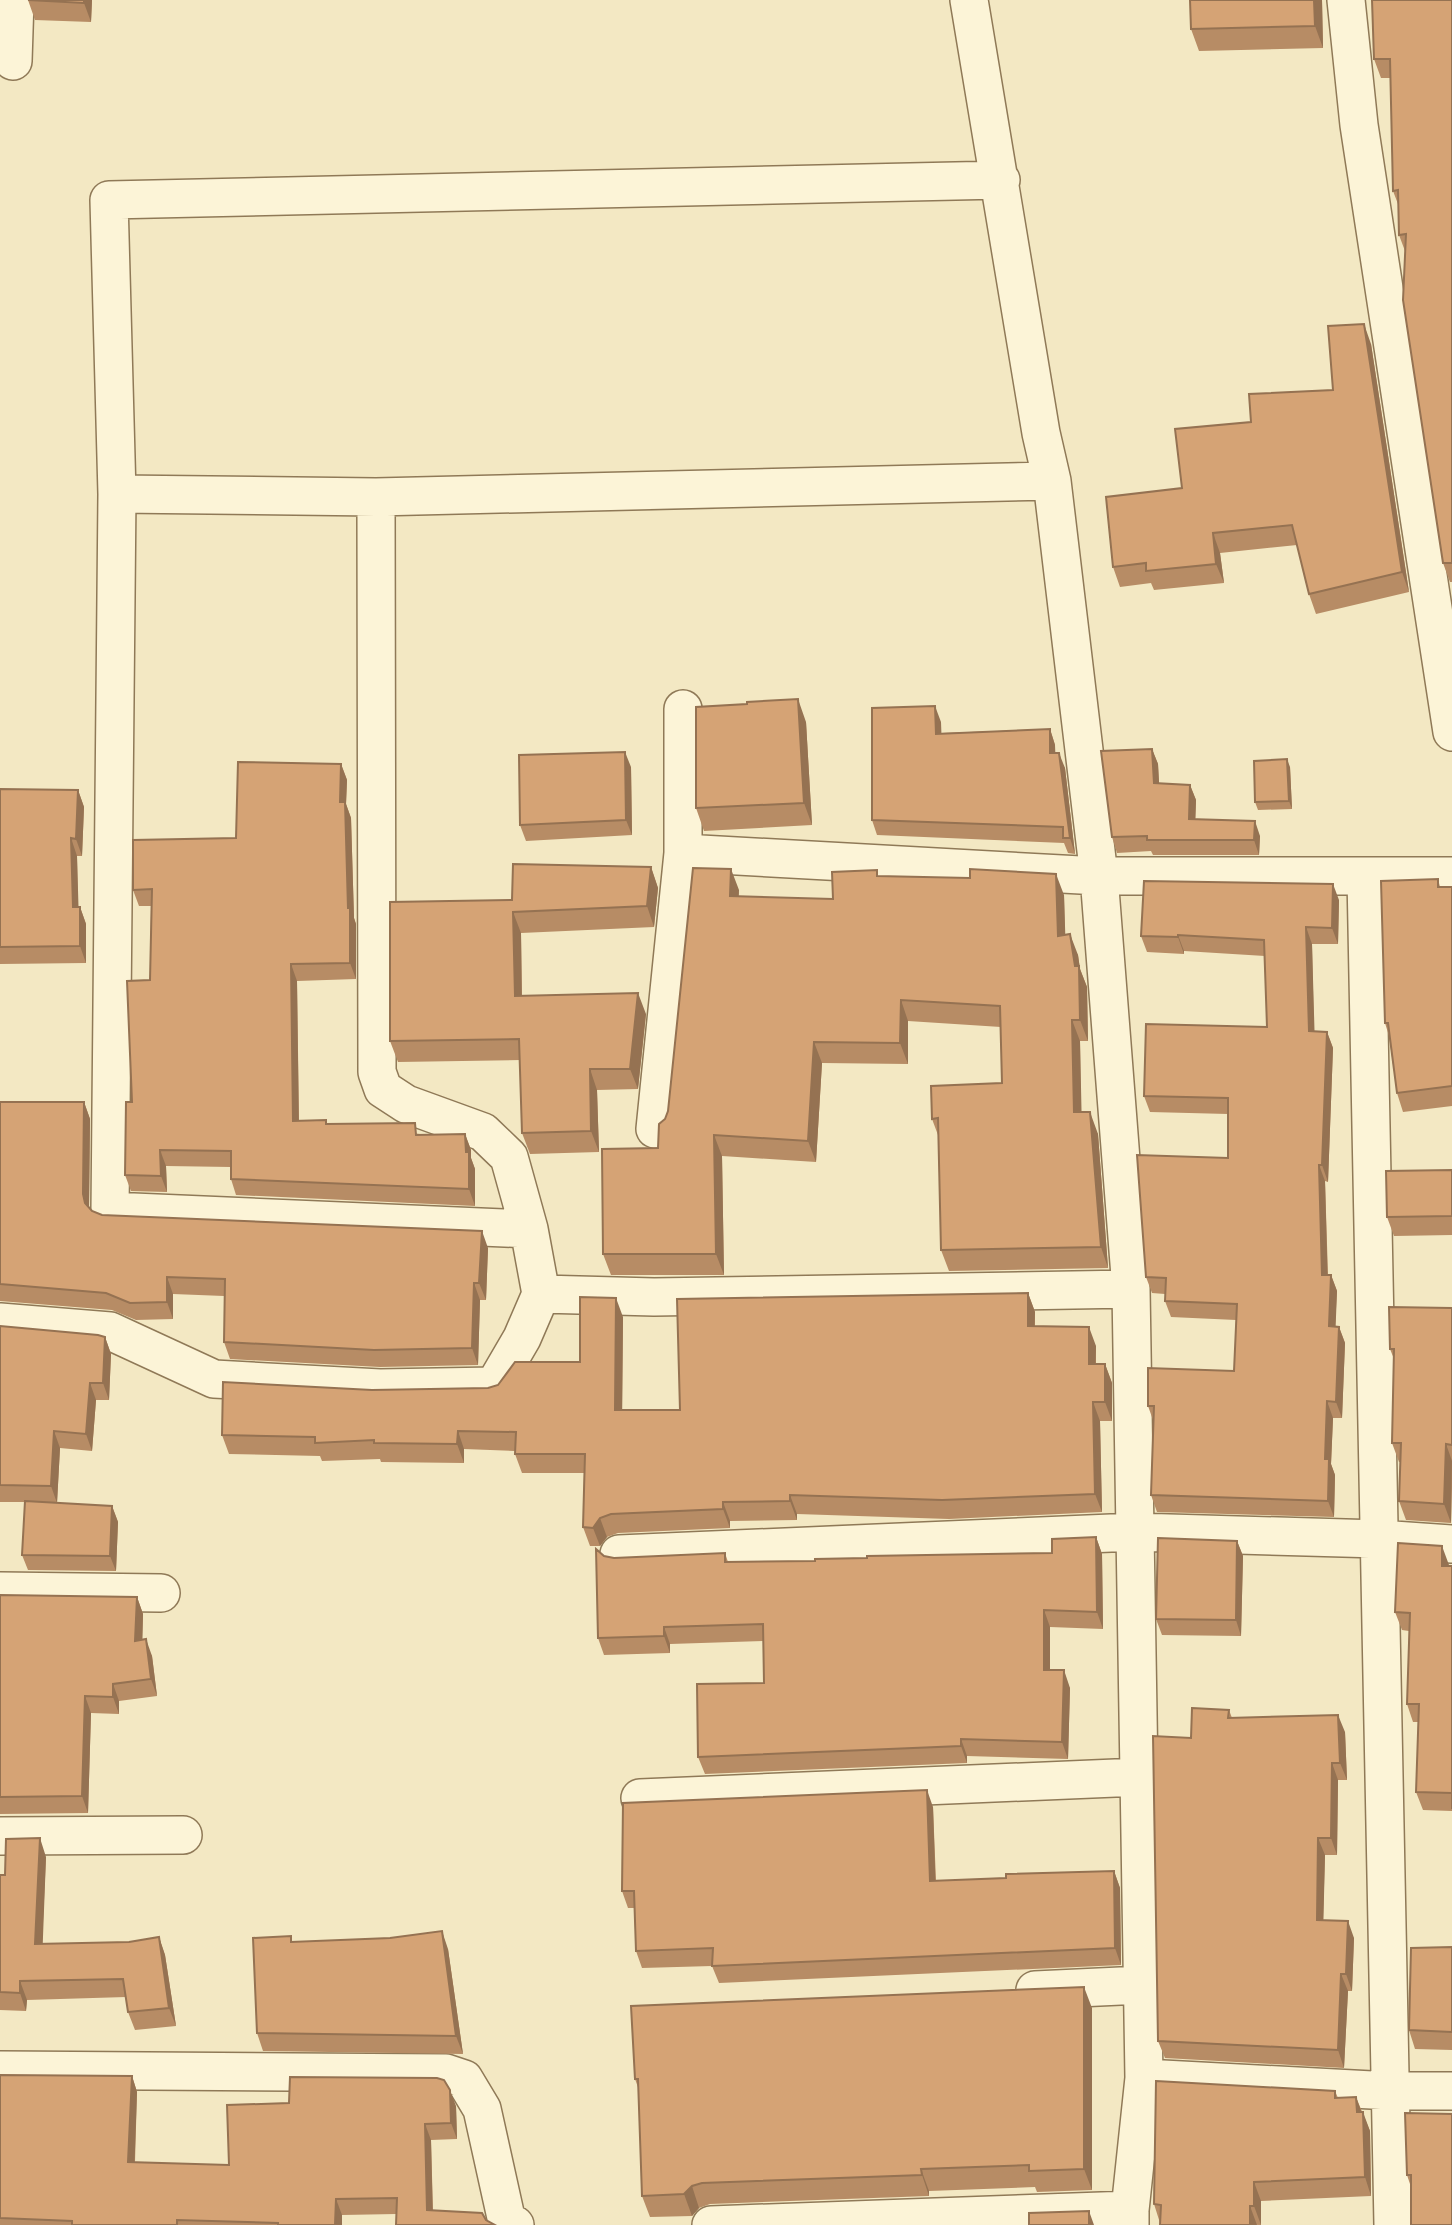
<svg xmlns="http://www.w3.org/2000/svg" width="1452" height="2225" viewBox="0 0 1452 2225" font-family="'Roboto Serif',serif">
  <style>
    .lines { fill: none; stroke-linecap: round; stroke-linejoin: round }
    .minor-casing { stroke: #8f7957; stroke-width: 40 }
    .minor { stroke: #fcf4d7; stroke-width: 37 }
    .wall { fill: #b78c65 }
    .shaded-wall { fill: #957252 }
    .building { fill: #d5a375; stroke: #957252; stroke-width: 2 }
  </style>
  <rect width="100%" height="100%" fill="#f3e8c3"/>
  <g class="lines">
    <defs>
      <path id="minor" d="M969,0L1041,433L1052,481L1099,876L1131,1289L1144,2078L1130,2210V2225
        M1346,0L1359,125L1452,732
        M13,61L15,0
        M117,494L376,497L1052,481
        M376,497L377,1072L383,1089L406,1104L483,1132L509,1157L529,1229
        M683,709V853
        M1366,877L1393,2225
        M655,1129L683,853L1099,876H1452
        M541,1294L529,1229L110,1211L117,494L109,200L1001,180
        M0,1322L110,1331L214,1379L380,1388L494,1386L522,1338L541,1294L654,1297L1131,1289
        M619,1554L1135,1532L1379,1539L1452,1544
        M0,1591L161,1593
        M640,1798L1139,1777
        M0,1836L183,1835
        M1035,1990L1142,1985
        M0,2070L446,2073L464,2079L482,2109L507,2222L515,2225
        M1144,2078L1391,2091H1452
        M711,2225L1130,2210"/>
    </defs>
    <!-- minor casing -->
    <use href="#minor" class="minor-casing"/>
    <!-- minor -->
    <use href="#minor" class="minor"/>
  </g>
  <!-- wall -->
  <path class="wall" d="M28,0H92L91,22L35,20Z
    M1322,0L1323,48L1199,51L1191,29Z
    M1452,0V582H1450L1443,563L1405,251L1399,235L1398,204L1393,191L1391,78H1381L1374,59Z
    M1371,344L1409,592L1316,614L1309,594L1297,545L1220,553L1224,583L1154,590L1151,583L1120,587L1113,567L1182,488L1251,422L1333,390Z
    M806,722L812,825L704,831L696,808Z
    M941,722V733L1050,729L1055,745V753L1065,768L1075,854L1068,853L1064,843L877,835L872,820Z
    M1152,749L1158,764L1159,784L1190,785L1196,800L1195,819L1260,836L1259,855H1153L1151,851L1117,853L1112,837Z
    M341,764L347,780L346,804L351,818L354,918L356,924V979L297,981L299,1120L420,1134H465L471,1150V1158L475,1169V1206L236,1195L231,1179V1167L166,1166L167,1192L131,1191L125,1175L132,1102L150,980L151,906H139L133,890L236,838Z
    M631,767L632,835L526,841L520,825Z
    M1290,767L1292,809L1258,810L1255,802Z
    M0,789L78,790L84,807L82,856H77L78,907H80L86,924V963L0,964Z
    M651,867L658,888L654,927L521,933L522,996L646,1014L638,1089L597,1090L599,1152L530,1154L522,1133L520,1060L398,1062L390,1041L512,900Z
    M879,876L1064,895L1065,935L1078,955L1080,969L1087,987L1088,1041H1080L1081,1112L1098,1134L1108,1268L949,1271L941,1250L938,1135L932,1119L1002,1083L1001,1027L908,1021V1064L822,1063L816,1162L722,1156L724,1275H611L603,1254L658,1148L665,1119L739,890L738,896L833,899Z
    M1438,879L1440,887H1452V1106L1403,1112L1397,1093L1389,1036L1385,1023Z
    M1339,900L1338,944H1312L1314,1032H1327L1333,1048L1328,1182L1325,1181L1328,1275H1331L1337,1291L1335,1327H1339L1345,1343L1342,1418H1333L1331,1464L1335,1475L1334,1517L1157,1512L1151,1495L1153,1420L1148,1406L1234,1371L1236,1320L1171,1317L1165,1301V1294L1152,1293L1146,1277L1228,1158V1114L1150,1112L1144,1096L1267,1027L1265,956L1184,951V954L1147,952L1141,936Z
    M0,1102H84L90,1119L89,1208L92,1211L102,1215L488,1248L486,1300H480L478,1365L380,1367L230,1359L224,1342V1296L173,1294V1319L136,1320L112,1310L0,1301Z
    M1452,1170V1235L1394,1236L1387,1217Z
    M1028,1293L1035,1312V1326L1096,1346V1364H1105L1112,1383V1421H1100L1102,1512L949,1519L797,1514V1520L730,1521V1528L618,1533L607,1537L600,1546H590L583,1527L584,1473H522L515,1454V1451L464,1449V1463L381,1462L380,1459L322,1461L320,1456L229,1454L222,1435L372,1390L488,1388L580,1362L623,1317L622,1410H680Z
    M1452,1308V1487L1451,1523L1406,1520L1399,1501L1401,1462H1399L1392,1443L1394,1359L1390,1349Z
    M0,1326L105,1337L111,1354L109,1400H96L92,1451L60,1448L57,1503L112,1506L118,1522L116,1571L28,1570L22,1555L25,1502H0Z
    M1096,1537L1102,1554L1103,1629L1050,1627V1670L1070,1688L1068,1759L967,1756V1763L705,1774L698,1757L764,1683L763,1641L670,1644V1653L604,1655L598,1638L604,1556L614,1558L725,1553L728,1562L815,1561L1052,1553Z
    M1237,1541L1243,1556L1241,1636L1162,1635L1156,1619Z
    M1449,1565L1452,1811L1423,1810L1416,1792L1418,1722H1413L1407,1704L1409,1631L1402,1630L1395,1612Z
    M0,1595L137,1597L143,1614L142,1640L152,1656L157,1696L119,1701V1714L91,1713L88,1813L0,1814Z
    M1229,1710L1232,1718L1345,1732L1347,1780H1338L1337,1855H1325L1323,1920L1354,1938L1352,1991H1348L1344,2068L1165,2058L1158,2041L1191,1738Z
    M933,1807L936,1881L1006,1878L1114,1871L1120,1888L1121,1965L719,1983L712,1966L642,1968L636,1951L634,1908H628L622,1891Z
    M46,1857L42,1944L129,1942L159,1937L165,1955L176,2026L135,2030L128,2012L126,1997L27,2000L26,2011L0,2010V1875H5Z
    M293,1942L448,1949L463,2054L263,2051L257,2033Z
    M1452,1947V2050L1415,2049L1409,2030Z
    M1092,2008V2190L1037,2192L1035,2187L929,2191V2196L710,2204L699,2208L692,2216L650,2217L642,2196L639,2090L635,2079Z
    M0,2075L132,2076L137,2092L135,2162L229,2165L456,2106L457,2139L431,2140L433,2211L486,2220L396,2214L342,2215V2225H0Z
    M1335,2091L1338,2098L1356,2097L1370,2131L1371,2196L1261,2201V2225L1160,2223L1154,2204Z
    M1452,2114L1411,2187L1407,2175Z"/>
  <!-- shaded-wall -->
  <path class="shaded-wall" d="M84,0H92L91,22L84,3Z
    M1314,0H1322L1323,48L1315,26Z
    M1364,324L1371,344L1409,592L1402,572Z
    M1213,533L1220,553L1224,583L1216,564Z
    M798,699L806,722L812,825L804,803Z
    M935,706L941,722L942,749L936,734Z
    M1050,729L1055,745L1056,769L1050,753Z
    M1152,749L1158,764L1160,799L1154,783Z
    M625,752L631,767L632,835L626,820Z
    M1059,753L1065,768L1075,854L1070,838Z
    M1287,759L1290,767L1292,809L1289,801Z
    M341,764L347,780L346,804L351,818L354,918L356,924V979L350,963L348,908L340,802Z
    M1190,785L1196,800L1195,835L1189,819Z
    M78,790L84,807L82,856L76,839Z
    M1255,821L1260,836L1259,855L1254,840Z
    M71,838L77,856L79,924L73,907Z
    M651,867L658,888L654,927L647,906Z
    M731,869L739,890L738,917L730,896Z
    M1056,874L1064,895L1066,957L1058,936Z
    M1333,884L1339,900L1338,944L1332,928Z
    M80,907L86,924V963L80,946Z
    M513,912L521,933L522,1017L515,996Z
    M1306,927L1312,944L1315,1048L1309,1031Z
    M1070,934L1078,955L1080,969L1087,987L1088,1041L1080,1020Z
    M1178,935L1184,951V954L1178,937Z
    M291,964L297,981L299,1137L293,1121Z
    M638,993L646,1014L638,1089L630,1069Z
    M901,1000L908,1021V1064L900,1043Z
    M1072,1020L1080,1041L1082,1133L1074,1112Z
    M1327,1032L1333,1048L1328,1182L1322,1165Z
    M814,1042L822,1063L816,1162L808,1141Z
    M590,1069L597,1090L599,1152L591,1131Z
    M84,1102L90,1119L89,1211L85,1203L83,1194Z
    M1090,1112L1098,1134L1108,1268L1101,1247Z
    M465,1134L471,1150V1158L475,1169V1206L469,1189Z
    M714,1135L722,1156L724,1275L716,1254Z
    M160,1150L166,1166L167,1192L161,1176Z
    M1319,1165L1325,1181L1328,1291L1322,1275Z
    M482,1231L488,1248L486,1300L479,1283Z
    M1331,1275L1337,1291L1335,1342L1329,1326Z
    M167,1277L173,1294V1319L167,1302Z
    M474,1283L480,1300L478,1365L472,1348Z
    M1028,1293L1035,1312L1034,1345L1028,1326Z
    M616,1298L623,1317L622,1428L615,1410Z
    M1089,1327L1096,1346L1095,1382L1089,1364Z
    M1339,1327L1345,1343L1342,1418L1336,1402Z
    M105,1337L111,1354L109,1400L103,1383Z
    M1105,1364L1112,1383V1421L1105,1402Z
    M90,1383L96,1400L92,1451L86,1434Z
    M1327,1401L1333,1418L1331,1464L1335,1475L1334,1517L1328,1501L1325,1459Z
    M1093,1402L1100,1421L1102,1512L1095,1494Z
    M54,1431L60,1448L57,1503L51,1486Z
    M458,1431L464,1449V1463L457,1444Z
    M1446,1444L1452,1461L1451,1523L1444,1504Z
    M790,1495L797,1514V1520L790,1501Z
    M723,1502L730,1521V1528L723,1509Z
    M112,1506L118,1522L116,1571L110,1556Z
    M600,1518L607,1537L600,1546L593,1528Z
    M1096,1537L1102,1554L1103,1629L1097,1612Z
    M1237,1541L1243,1556L1241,1636L1236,1620Z
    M1442,1546L1449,1565L1448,1584L1442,1566Z
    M137,1597L143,1614L142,1658L135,1641Z
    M1044,1610L1050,1627V1687L1044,1670Z
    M664,1627L670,1644V1653L664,1636Z
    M146,1639L152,1656L157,1696L151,1679Z
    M1064,1670L1070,1688L1068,1759L1062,1742Z
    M113,1684L119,1701V1714L113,1697Z
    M85,1696L91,1713L88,1813L82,1796Z
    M1338,1715L1345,1732L1347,1780L1340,1763Z
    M961,1739L967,1756V1763L961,1746Z
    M1332,1763L1338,1780L1337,1855L1331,1838Z
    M927,1790L933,1807L936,1898L930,1881Z
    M40,1838L46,1857L42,1963L35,1944Z
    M1318,1838L1325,1855L1323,1937L1317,1920Z
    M1114,1871L1120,1888L1121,1965L1115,1948Z
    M1348,1921L1354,1938L1352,1991L1346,1974Z
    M442,1931L448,1949L463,2054L456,2036Z
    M159,1937L165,1955L176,2026L169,2008Z
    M1341,1974L1348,1991L1344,2068L1338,2050Z
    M20,1981L27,2000L26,2011L20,1993Z
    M1084,1987L1092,2008V2190L1084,2169Z
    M132,2076L137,2092L134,2178L128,2162Z
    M450,2090L456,2106L457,2139L451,2123Z
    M1356,2097L1363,2116V2112L1370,2131L1371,2196L1365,2177Z
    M425,2124L431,2140L433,2225L427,2210Z
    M921,2169L929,2191V2196L922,2175Z
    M1254,2182L1261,2201V2225L1254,2206Z
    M692,2186L699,2208L692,2216L684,2194Z
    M336,2199L342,2215V2225H335Z
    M1250,2206L1257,2225H1250Z
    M1089,2211L1094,2225H1089Z"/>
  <!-- building -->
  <path class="building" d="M28,0H84V3Z
    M1190,0H1314L1315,26L1191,29Z
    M1372,0H1452V563H1443L1403,300L1406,234L1399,235L1398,190L1393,191L1390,59H1374Z
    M1364,324L1402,572L1309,594L1292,525L1213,533L1216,564L1146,571V563L1113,567L1106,497L1182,488L1175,429L1251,422L1249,394L1333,390L1328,326Z
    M798,699L804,803L696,808V707L747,704V702Z
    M935,706L936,734L1050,729V753H1059L1070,838H1063V827L872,820V708Z
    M1152,749L1154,783L1190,785L1189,819L1255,821L1254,840H1147V836L1112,837L1101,751Z
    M625,752L626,820L520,825L519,755Z
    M1287,759L1289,801L1255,802L1254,761Z
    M238,762L341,764L340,802H345L348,908H350V963L291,964L293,1121L326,1120V1124L415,1123L416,1135L465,1134L466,1152H469V1189L231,1179V1151L160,1150L161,1176L125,1175L126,1102H132L127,981L150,980L152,889L133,890V840L236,838Z
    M0,789L78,790L76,839L71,838L73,907H80V946L0,947Z
    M513,864L651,867L647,906L513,912L515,996L638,993L630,1069H590L591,1131L522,1133L519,1039L390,1041V902L512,900Z
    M693,868L731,869L730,896L833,899L832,872L877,870V876L970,878V869L1056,874L1058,936L1070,934L1075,966H1079L1080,1020H1072L1074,1112H1090L1101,1247L941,1250L938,1118L932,1119L931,1086L1002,1083L1000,1006L901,1000L900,1043L814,1042L808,1141L714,1135L716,1254H603L602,1149L658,1148L659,1124L665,1119L668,1111Z
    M1438,879V887H1452V1086L1397,1093L1388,1023H1385L1381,881Z
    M1144,881L1333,884L1332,928L1306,927L1309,1031L1327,1032L1322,1165H1319L1322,1275H1331L1329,1326L1339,1327L1336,1402L1327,1401L1325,1459H1329L1328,1501L1151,1495L1154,1406H1148V1368L1234,1371L1237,1304L1165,1301L1166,1278L1146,1277L1137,1155L1228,1158V1098L1144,1096L1146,1024L1267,1027L1264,940L1178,935V937L1141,936Z
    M0,1102H84L83,1194L85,1203L92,1211L102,1215L482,1231L479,1283H474L472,1348L374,1350L224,1342L225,1279L167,1277V1302L130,1303L106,1293L0,1284Z
    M1452,1170V1216L1387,1217L1386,1171Z
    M1028,1293V1326L1089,1327V1364H1105V1402H1093L1095,1494L942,1500L790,1495V1501L723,1502V1509L611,1514L600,1518L593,1528L583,1527L585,1454H515L516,1432L458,1431L457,1444L374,1443V1440L315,1443V1437L222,1435L223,1382L372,1390L488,1388L498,1385L515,1362H580V1297L616,1298L615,1410H680L677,1299Z
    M1389,1307L1452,1308V1445L1446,1444L1444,1504L1399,1501L1401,1443H1392L1394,1349H1390Z
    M0,1326L98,1335L105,1337L103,1383H90L86,1434L54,1431L51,1486L0,1485Z
    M25,1501L112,1506L110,1556L22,1555Z
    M1096,1537L1097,1612L1044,1610V1670H1064L1062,1742L961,1739V1746L698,1757L697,1684L764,1683L763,1624L664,1627V1636L598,1638L596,1549L604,1556L614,1558L725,1553V1562L815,1561V1559L867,1558V1556L1052,1553V1539Z
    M1158,1538L1237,1541L1236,1620L1156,1619Z
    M1398,1543L1442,1546V1566H1452V1809V1793L1416,1792L1419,1704H1407L1410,1613L1395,1612Z
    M0,1595L137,1597L135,1641L146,1639L151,1679L113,1684V1697L85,1696L82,1796L0,1797Z
    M1192,1708L1229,1710L1228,1718L1338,1715L1340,1763H1332L1331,1838H1318L1317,1920L1348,1921L1346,1974H1341L1338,2050L1158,2041L1153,1736L1191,1738Z
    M927,1790L930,1881L1006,1878V1874L1114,1871L1115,1948L712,1966L713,1948L636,1951L634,1891H622L623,1803Z
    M40,1838L35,1944L129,1942L159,1937L169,2008L128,2012L123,1979L20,1981V1993L0,1992V1875H5L6,1839Z
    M442,1931L456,2036L257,2033L253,1938L291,1936V1942L390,1938Z
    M1452,1947V2032L1409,2030L1411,1948Z
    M1084,1987V2169L1029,2171V2165L921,2169L922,2175L702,2183L692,2186L684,2194L642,2196L638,2079H635L631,2006Z
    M0,2075L132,2076L128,2162L229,2165L227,2105L289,2103L290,2077L437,2078L444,2080L450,2090L451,2123L425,2124L427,2210L482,2213L486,2220L495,2225H396L397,2198L336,2199L335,2225H278V2223L177,2220V2225H72V2221L0,2218Z
    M1156,2081L1335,2091V2098L1356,2097L1357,2112H1363L1365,2177L1254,2182V2206H1250V2225H1160L1161,2205L1154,2204Z
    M1405,2113L1452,2114V2225H1411V2175H1407Z
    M1089,2211V2225H1029V2213Z"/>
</svg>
